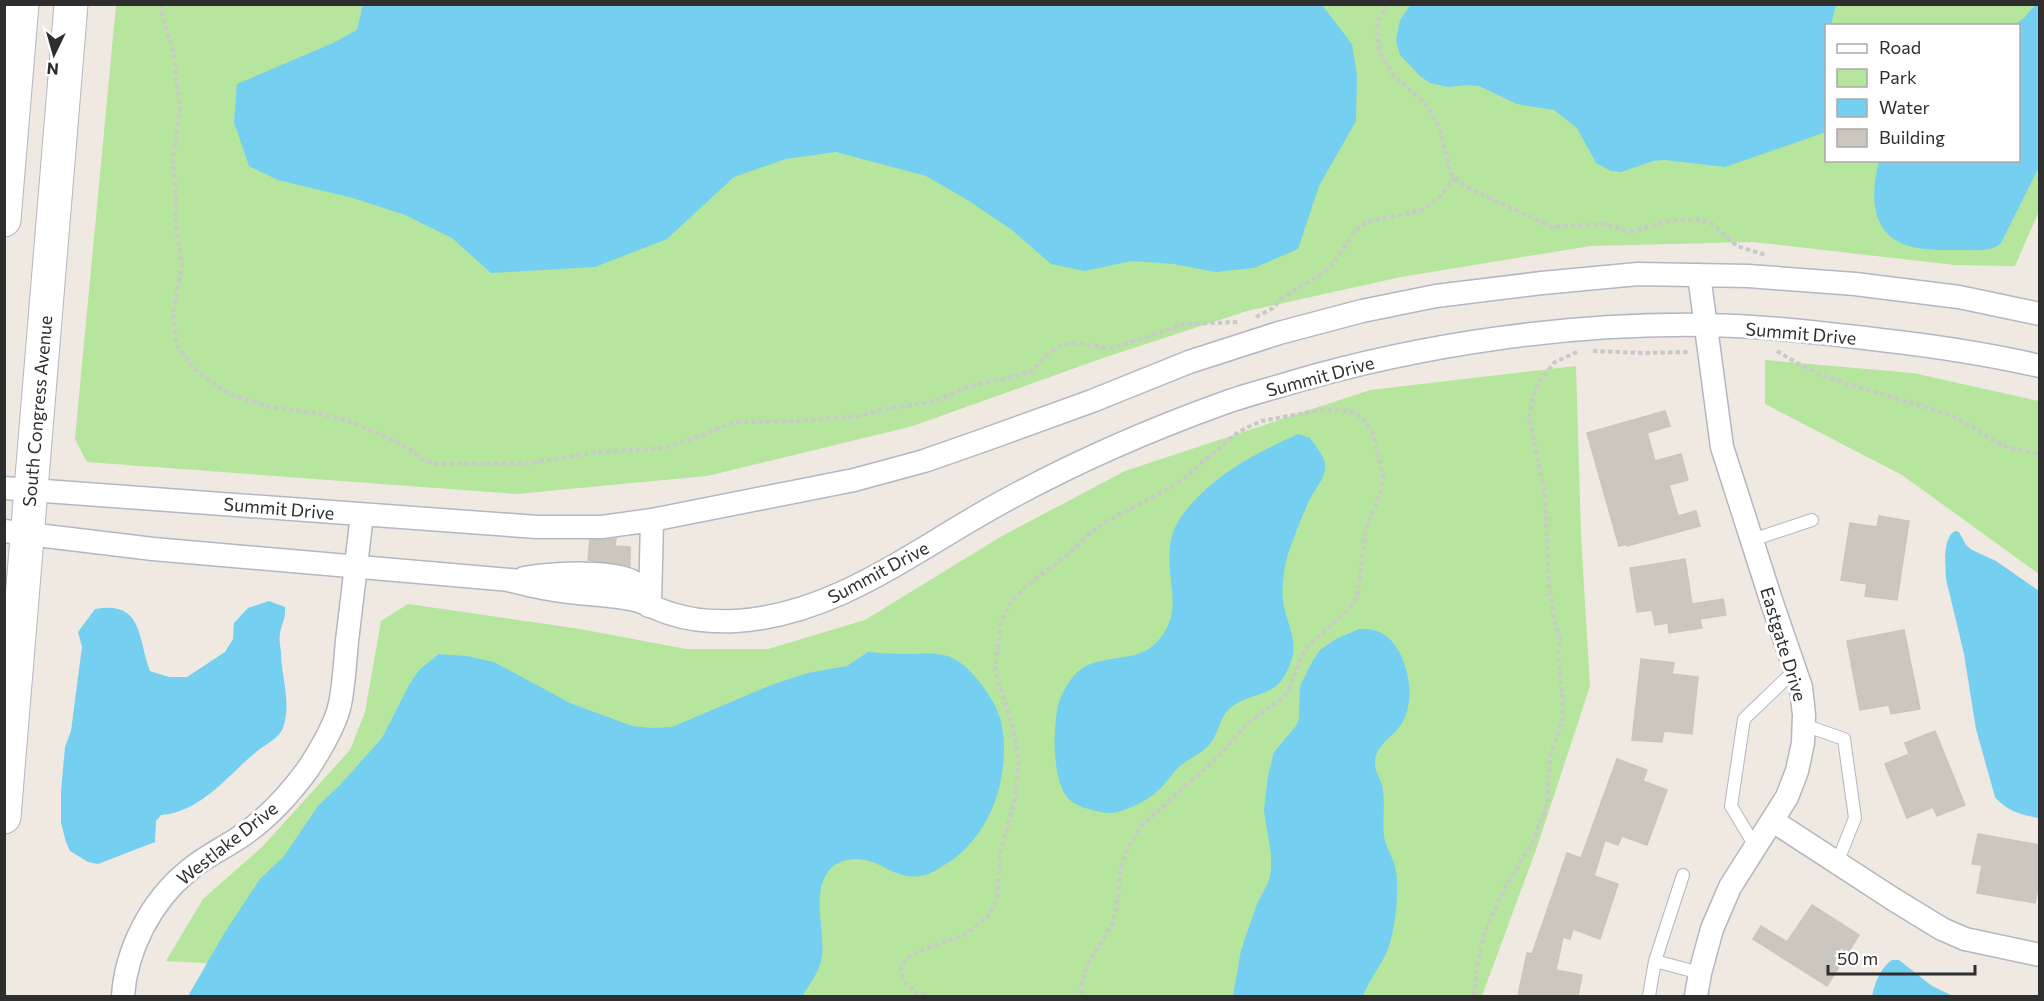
<svg xmlns="http://www.w3.org/2000/svg" width="2044" height="1001" viewBox="0 0 2044 1001" font-family="Commissioner,sans-serif">
  <style>
    .green { fill: #b6e59e; fill-rule: evenodd }
    .water { fill: #75cff0 }
    .building { fill: #cbc7bf; stroke: #cbc5ba; stroke-width: 1.5 }
    .lines { fill: none; stroke-linecap: round; stroke-linejoin: round }
    .lane-casing { stroke: #b4b7c1; stroke-width: 14 }
    .street-casing { stroke: #b4b7c1; stroke-width: 25 }
    .secondary-casing { stroke: #b4b7c1; stroke-width: 35 }
    .path { stroke: #c9c9c9; stroke-width: 4; stroke-dasharray: 4.5 3; stroke-linecap: butt }
    .lane { stroke: #fff; stroke-width: 12 }
    .street { stroke: #fff; stroke-width: 22 }
    .secondary { stroke: #fff; stroke-width: 33 }
    .labels { text-anchor: middle; dominant-baseline: central; stroke-width: 6; stroke-linejoin: round; paint-order: stroke }
    .street-label { font-size: 18px; fill: #2e2e2e; stroke: #fff }
  </style>
  <rect width="100%" height="100%" fill="#efe9e1"/>
  <!-- green -->
  <path class="green" d="M116,5H2039V211L2015,266L1955,265L1753,242L1590,246L1401,277L1247,311L1103,358L913,426L707,476L516,494L87,462L75,439ZM1826,26H2018V160H1826Z
    M1765,360L1913,373L2039,401V574L1902,475L1765,404Z
    M1576,366L1581,536L1590,686L1537,847L1482,996H601L584,984L166,961L203,899L263,846L350,750L365,712L381,621L408,604L580,629L686,649H768L865,620L1002,536L1125,471L1370,390Z"/>
  <!-- water -->
  <path class="water" d="M363,4L1322,5L1352,44L1357,75L1356,121L1319,186L1298,249L1254,268L1215,272L1174,264L1132,261L1085,271L1051,264L1012,230L966,199L926,176L836,152L786,159L734,177L667,239L595,267L491,273L452,238L405,215L353,198L278,180L249,166L234,122L237,84L333,43L357,30Z
    M1411,4L1836,5L1831,25L1826,26V132L1725,167L1665,160L1653,161L1621,172L1611,171L1596,163L1577,128L1554,110L1517,104L1479,86L1467,85L1448,87L1430,83L1420,76L1400,55L1396,40L1400,20Z
    M2035,5H2040L2039,167L2001,243C1993,252 1972,250 1961,250C1941,250 1914,251 1897,241C1869,225 1872,187 1879,161L2018,160V26L2014,25L2024,18Z
    M1298,434L1310,438C1315,445 1324,455 1325,464C1327,477 1314,490 1309,501C1301,518 1294,537 1288,554C1283,572 1280,593 1285,611C1292,637 1300,647 1285,675C1273,698 1246,693 1229,709C1219,718 1219,734 1209,745C1201,754 1190,758 1180,766C1172,773 1167,782 1160,789C1151,798 1136,806 1124,810C1111,815 1102,813 1089,809C1081,807 1072,803 1067,797C1052,777 1053,730 1058,706C1060,697 1066,686 1072,678C1093,650 1132,666 1155,644C1188,612 1163,578 1171,540C1174,525 1183,513 1194,501C1226,468 1257,453 1298,434Z
    M1955,531L1959,532L1966,545L1972,550L1996,561L2039,591V818C2021,815 2007,811 1995,797L1976,729L1964,654L1946,579L1945,555L1947,542L1951,534Z
    M269,601L285,607C286,618 282,623 280,633C279,639 280,646 281,652C281,676 291,700 284,725C281,738 264,745 255,753C226,777 201,812 161,815L156,821L155,842L98,864L88,862L70,851L66,842L61,823V791L65,747L71,731L82,647L78,632L95,609C143,601 137,636 150,671L169,677H187L225,652L233,639L234,623L248,608Z
    M1359,629C1377,628 1387,633 1397,648C1411,671 1416,709 1397,730C1387,741 1375,747 1375,764C1375,772 1380,778 1382,785C1386,802 1382,819 1384,836C1386,848 1394,859 1396,871C1399,888 1396,922 1391,939C1387,959 1370,977 1363,996H1233L1241,950L1257,904L1268,883L1271,871V855L1264,810L1268,776L1274,752L1296,726L1299,718L1300,686L1313,660L1320,650L1336,639Z
    M868,652C880,653 892,654 904,654C939,653 953,650 977,679C988,692 999,709 1002,726C1011,779 989,841 941,867C935,871 928,875 920,876C892,881 878,854 847,860C842,861 835,864 831,868C810,892 825,927 822,956C820,971 810,984 802,996H188L225,932L260,879L284,856L318,806L340,785L382,738L409,685L419,670L439,654L467,656L494,662L570,703L632,726L653,728L672,727L771,685L808,673L847,666Z
    M1892,960H1899L1932,986L1953,996H1872C1875,983 1880,968 1892,960Z"/>
  <!-- building -->
  <path class="building" d="M1665,411L1670,426L1647,433L1655,461L1681,454L1688,480L1669,485L1678,516L1696,511L1700,526L1627,546V544L1619,546L1587,433Z
    M1879,516L1909,521L1897,600L1865,596L1867,584L1841,580L1850,523L1877,527Z
    M616,539L615,546L630,547V566L588,560L590,540Z
    M1685,559L1692,604L1723,599L1726,615L1700,619L1702,628L1669,633L1668,623L1655,625L1652,610L1637,612L1630,568Z
    M1904,630L1920,709L1891,714L1889,705L1860,710L1847,641Z
    M1641,659L1674,663L1672,674L1698,677L1692,734L1664,731L1662,742L1632,740Z
    M1935,731L1965,805L1937,816L1933,807L1907,818L1885,764L1909,754L1905,743Z
    M1617,759L1647,770L1643,781L1667,790L1647,845L1622,836L1618,845L1605,840L1594,876L1618,884L1600,939L1573,929L1570,939L1563,937L1556,970L1582,975L1578,996H1518L1527,953L1532,954L1567,853L1581,858Z
    M1978,834L2040,845V877L2035,903L1977,893L1982,865L1972,864Z
    M1812,905L1859,935L1827,986L1753,939L1761,926L1787,942Z"/>
  <g class="lines">
    <defs>
      <path id="lane" d="M1752,540L1812,520
        M1804,725L1844,739L1855,818L1837,863
        M1755,846L1731,806L1744,719L1795,670
        M1683,875L1655,961L1700,973
        M1649,996L1655,961"/>
      <path id="street" d="M4,488L537,527H602L652,520L854,480L924,461L987,439L1092,401L1189,362L1279,333L1362,311L1436,296L1542,283L1638,274L1748,276L1855,284L1959,297L2040,314
        M4,531L153,549L522,581
        M524,578C548,574 621,568 638,585C643,590 646,600 649,606
        M508,580C524,584 539,588 555,590C581,595 609,594 635,600C648,603 659,611 672,614C693,621 714,622 736,621C835,615 913,551 997,505C1069,465 1146,431 1224,403C1246,395 1270,389 1293,382C1423,344 1569,323 1705,325C1764,326 1823,333 1881,340C1934,346 1987,354 2040,366
        M650,604L652,520
        M1773,821L1893,899L1942,929L1965,939L2040,955
        M123,996C126,950 151,901 188,871C203,858 220,850 237,839C265,821 289,795 308,769C319,752 336,724 340,704C344,684 345,662 347,641C352,599 357,557 362,515
        M1696,996L1700,973L1712,929L1730,887L1787,797L1797,771L1803,743L1804,715L1801,687L1772,603L1722,447L1699,275"/>
      <path id="secondary" d="M4,220L22,4
        M4,817L71,4"/>
    </defs>
    <!-- lane casing -->
    <use href="#lane" class="lane-casing"/>
    <!-- street casing -->
    <use href="#street" class="street-casing"/>
    <!-- secondary casing -->
    <use href="#secondary" class="secondary-casing"/>
    <!-- path -->
    <path class="path" d="M161,4L163,19L173,49L180,109L173,159L176,200L175,221L182,266L173,312L176,343L194,369L229,394L270,407L317,413L355,423L405,446L422,459L434,464L531,463L598,452L664,448L701,436L734,422L799,421L859,416L885,409L925,403L943,398L966,387L1028,373C1039,366 1048,351 1060,346C1078,338 1098,350 1116,347L1185,324L1240,322
      M1388,4L1378,21L1377,34L1380,53L1393,75L1426,104L1434,117L1440,130L1451,174L1464,186L1552,227L1604,224L1630,232L1669,221L1695,219L1711,223L1737,246L1766,255
      M1256,317L1273,308L1283,297L1317,277L1331,266L1357,229L1367,222L1422,210L1438,199L1455,178
      M1593,351L1642,353L1690,352
      M1777,351L1797,363L1828,378L1951,415L1978,430L1995,442L2010,448L2040,454
      M926,996L916,993L904,981L901,969L906,959L919,951L966,934L988,916L997,900L1000,854L1015,799L1019,759L1012,725L995,670L1001,623L1010,603L1028,584L1064,558L1090,533L1105,522L1159,494L1182,480L1237,433L1248,427L1262,421L1320,410H1341L1356,413L1366,423L1373,434L1383,475L1381,491L1366,529L1357,597L1349,609L1308,646L1302,655L1288,692L1281,699L1247,724L1218,757L1141,826L1127,850L1122,864L1119,880L1118,899L1113,923L1088,964L1083,979L1080,996
      M1474,996L1477,966L1484,934L1504,889L1533,841L1547,804L1550,756L1562,723L1563,703L1558,654L1560,638L1555,624L1549,586L1545,495L1529,417L1533,396L1540,380L1555,362L1577,352"/>
    <!-- lane -->
    <use href="#lane" class="lane"/>
    <!-- street -->
    <use href="#street" class="street"/>
    <!-- secondary -->
    <use href="#secondary" class="secondary"/>
  </g>
  <g class="labels">
    <!-- street labels -->
    <g class="street-label">
      <text transform="translate(1801 333) rotate(5)">Summit Drive</text>
      <text transform="translate(1320 376) rotate(-15)">Summit Drive</text>
      <text transform="translate(37 411) rotate(-85)">South Congress Avenue</text>
      <text transform="translate(279 508) rotate(5)">Summit Drive</text>
      <text transform="translate(878 572) rotate(-28)">Summit Drive</text>
      <text transform="translate(1784 644) rotate(73)">Eastgate Drive</text>
      <text transform="translate(227 843) rotate(-38)">Westlake Drive</text>
    </g>
  </g>
  <!-- border -->
  <rect width="2044" height="1001" fill="none" stroke="#2e2e2e" stroke-width="12"/>
  <!-- legend -->
  <rect x="1825" y="24" width="195" height="138" fill="#ffffff" stroke="#ababab" stroke-width="1.5"/>
  <rect x="1837" y="44" width="30" height="9" fill="#ffffff" stroke="#ababab" stroke-width="1.5"/>
  <text x="1879" y="54" font-size="18" fill="#2e2e2e">Road</text>
  <rect x="1837" y="69" width="30" height="18" fill="#b6e59e" stroke="#ababab" stroke-width="1.5"/>
  <text x="1879" y="84" font-size="18" fill="#2e2e2e">Park</text>
  <rect x="1837" y="99" width="30" height="18" fill="#75cff0" stroke="#ababab" stroke-width="1.5"/>
  <text x="1879" y="114" font-size="18" fill="#2e2e2e">Water</text>
  <rect x="1837" y="129" width="30" height="18" fill="#cbc7bf" stroke="#ababab" stroke-width="1.5"/>
  <text x="1879" y="144" font-size="18" fill="#2e2e2e">Building</text>
  <!-- north arrow -->
  <g transform="translate(54 54) rotate(185)" stroke="#ffffff" stroke-width="4.5" paint-order="stroke">
  <path d="M0-4.5L10 22L0 15L-10 22Z" fill="#2e2e2e"/>
  <text y="-9" font-size="16" font-weight="bold" text-anchor="middle" fill="#2e2e2e">N</text>
  </g>
  <!-- scale -->
  <path d="M1828 965v9h147v-9" fill="none" stroke="#2e2e2e" stroke-width="3"/>
  <text x="1837" y="965" font-size="18" fill="#2e2e2e" stroke="#ffffff" stroke-width="4.5" paint-order="stroke">50 m</text>
</svg>
